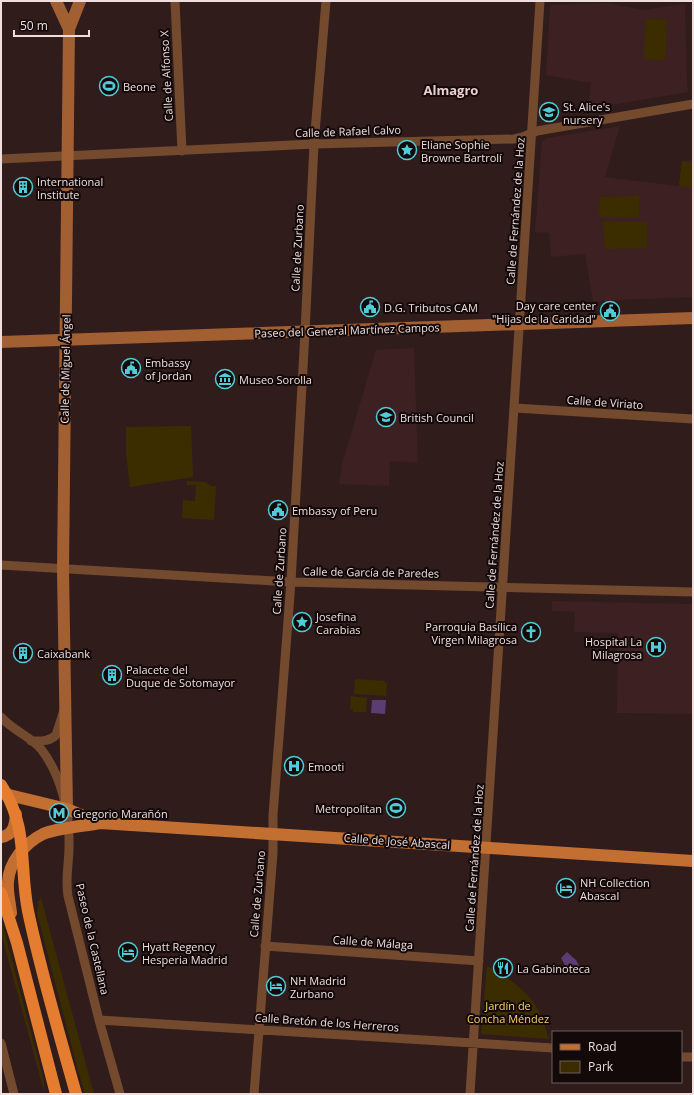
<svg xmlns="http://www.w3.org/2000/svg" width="694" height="1095" viewBox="0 0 694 1095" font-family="'Open Sans',sans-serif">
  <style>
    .built { fill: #3d2021 }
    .green { fill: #3c2d00 }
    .water { fill: #5c3d73 }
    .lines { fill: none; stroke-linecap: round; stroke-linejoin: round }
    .street { stroke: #744a2f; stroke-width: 9 }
    .secondary { stroke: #a15f32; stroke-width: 12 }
    .primary { stroke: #c46f32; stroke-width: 12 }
    .highway { stroke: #e47d30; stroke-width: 12 }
    .labels { text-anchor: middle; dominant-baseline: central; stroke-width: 4; stroke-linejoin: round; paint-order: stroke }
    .street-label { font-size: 11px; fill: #eedede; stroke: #130909 }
    .poi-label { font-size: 11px; fill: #eedede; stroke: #130909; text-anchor: start }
    .park-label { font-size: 11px; fill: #f9d271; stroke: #130909 }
    .quarter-label { font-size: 13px; font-weight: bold; fill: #edcece; stroke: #130909 }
  </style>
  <rect width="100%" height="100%" fill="#311c1c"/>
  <!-- built -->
  <path class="built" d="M608,3L643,10L685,4L687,84L688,92L588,109L591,83L546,75L550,5Z
    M620,126L605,177L679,186L682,161L693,160V297L593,301L585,254L551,257L549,233L535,232L542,142L547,138Z
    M414,348L418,463L390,461L389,486L339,484L342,464L376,350Z
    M552,601L693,604V714L617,713L618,633L574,632L575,612L552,611Z"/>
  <!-- green -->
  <path class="green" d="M646,19L667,20L665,60L644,59Z
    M682,161L693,163V188L679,186Z
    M639,196V217L599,218L600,197Z
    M603,222H647V248L605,249Z
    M191,426L193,477L130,487L126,453V427Z
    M187,481L205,482L211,486H216L214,520L182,518L183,500L195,501L196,485H187Z
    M355,679L385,681V683H387L386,696L354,694Z
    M351,696L367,698L366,712H353V709H350Z
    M41,898L94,1094H85L79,1074L37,913L38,902Z
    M1,919L44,1082V1091L1,933Z
    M487,966C508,978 528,990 540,1013C544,1021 546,1030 549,1039L481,1034Z"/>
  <!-- water -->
  <path class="water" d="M372,700H386L385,714L371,713Z
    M567,952L576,960L582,971L576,975L566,967L561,958Z"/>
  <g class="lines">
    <!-- street -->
    <path class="street" d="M175,1L182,151
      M1,159L314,144L514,139L523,137L537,131L693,104
      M515,408L693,419
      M1,565L291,582L693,592
      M1,717C12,730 30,736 41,749C62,776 70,814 69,847C69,864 65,879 68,896L99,1020L120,1094
      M31,741C40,741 49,742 56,735L64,710
      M265,946L479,961
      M99,1020L553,1048
      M1,1043L14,1094
      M681,1057H693
      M254,1094L273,853V815L291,582L305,332L314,144L326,1
      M470,1094L540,1"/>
    <!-- secondary -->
    <path class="secondary" d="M56,1L69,29
      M1,342L693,318
      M67,809L63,570L69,29L80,1"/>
    <!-- primary -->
    <path class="primary" d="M1,793L67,809L100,823
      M1,837C14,835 15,825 16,814
      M11,913C10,903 7,892 8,882C9,862 25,843 43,834C56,828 85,826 100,823L693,861"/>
    <!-- highway -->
    <path class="highway" d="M1,785C29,827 19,866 28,911C41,973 59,1033 76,1094
      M1,893L17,943L56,1094"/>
  </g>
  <!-- icons -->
  <defs>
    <symbol id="stadium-ring" viewBox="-11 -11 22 22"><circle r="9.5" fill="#130909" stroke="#52cbd9" stroke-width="1.5"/><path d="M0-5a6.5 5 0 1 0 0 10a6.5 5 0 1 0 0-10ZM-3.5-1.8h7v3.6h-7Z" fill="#52cbd9"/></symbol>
    <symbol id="school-ring" viewBox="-11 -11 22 22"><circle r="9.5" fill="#130909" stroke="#52cbd9" stroke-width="1.5"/><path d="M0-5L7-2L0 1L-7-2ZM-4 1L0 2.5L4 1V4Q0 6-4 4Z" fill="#52cbd9"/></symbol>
    <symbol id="sight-ring" viewBox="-11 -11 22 22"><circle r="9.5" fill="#130909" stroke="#52cbd9" stroke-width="1.5"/><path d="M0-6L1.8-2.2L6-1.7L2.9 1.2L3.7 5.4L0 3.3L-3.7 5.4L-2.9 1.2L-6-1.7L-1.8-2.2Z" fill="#52cbd9"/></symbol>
    <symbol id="building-ring" viewBox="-11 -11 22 22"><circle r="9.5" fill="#130909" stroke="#52cbd9" stroke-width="1.5"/><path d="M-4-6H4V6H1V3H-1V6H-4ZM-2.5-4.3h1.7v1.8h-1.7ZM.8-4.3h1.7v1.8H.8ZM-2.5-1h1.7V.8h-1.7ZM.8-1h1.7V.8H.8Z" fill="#52cbd9"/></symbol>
    <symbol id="civic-ring" viewBox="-11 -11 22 22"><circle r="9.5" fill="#130909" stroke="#52cbd9" stroke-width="1.5"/><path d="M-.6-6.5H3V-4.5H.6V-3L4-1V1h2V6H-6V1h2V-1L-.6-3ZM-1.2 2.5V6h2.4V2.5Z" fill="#52cbd9"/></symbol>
    <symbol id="museum-ring" viewBox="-11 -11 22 22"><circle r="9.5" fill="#130909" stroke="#52cbd9" stroke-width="1.5"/><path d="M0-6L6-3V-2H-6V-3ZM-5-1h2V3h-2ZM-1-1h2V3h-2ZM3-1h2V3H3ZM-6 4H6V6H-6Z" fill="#52cbd9"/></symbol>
    <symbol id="church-ring" viewBox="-11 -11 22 22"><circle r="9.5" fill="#130909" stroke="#52cbd9" stroke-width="1.5"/><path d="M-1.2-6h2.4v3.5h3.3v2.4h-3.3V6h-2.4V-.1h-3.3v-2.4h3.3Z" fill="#52cbd9"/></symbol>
    <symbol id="hospital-ring" viewBox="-11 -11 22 22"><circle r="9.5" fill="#130909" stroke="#52cbd9" stroke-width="1.5"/><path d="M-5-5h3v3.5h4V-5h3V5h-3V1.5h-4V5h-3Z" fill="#52cbd9"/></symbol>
    <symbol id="metro-ring" viewBox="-11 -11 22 22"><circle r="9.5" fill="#130909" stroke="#52cbd9" stroke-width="1.5"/><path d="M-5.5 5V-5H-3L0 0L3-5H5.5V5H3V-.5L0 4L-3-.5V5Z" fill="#52cbd9"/></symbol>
    <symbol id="hotel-ring" viewBox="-11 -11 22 22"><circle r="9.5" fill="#130909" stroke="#52cbd9" stroke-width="1.5"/><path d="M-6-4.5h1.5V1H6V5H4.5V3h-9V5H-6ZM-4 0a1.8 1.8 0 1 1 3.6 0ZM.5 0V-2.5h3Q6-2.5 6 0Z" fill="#52cbd9"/></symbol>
    <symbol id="restaurant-ring" viewBox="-11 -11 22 22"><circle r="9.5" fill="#130909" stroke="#52cbd9" stroke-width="1.5"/><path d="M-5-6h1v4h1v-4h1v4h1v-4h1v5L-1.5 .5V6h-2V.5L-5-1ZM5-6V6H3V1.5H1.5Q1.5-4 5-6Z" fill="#52cbd9"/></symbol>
  </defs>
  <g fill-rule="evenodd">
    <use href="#stadium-ring" x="98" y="75" width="22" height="22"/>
    <use href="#school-ring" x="538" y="101" width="22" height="22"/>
    <use href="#sight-ring" x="396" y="139" width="22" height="22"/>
    <use href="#building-ring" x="12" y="176" width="22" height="22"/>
    <use href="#civic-ring" x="359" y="296" width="22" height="22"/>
    <use href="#civic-ring" x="599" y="300" width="22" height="22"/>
    <use href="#civic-ring" x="120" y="357" width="22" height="22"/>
    <use href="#museum-ring" x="214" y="368" width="22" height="22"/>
    <use href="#school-ring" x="375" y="406" width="22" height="22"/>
    <use href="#civic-ring" x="267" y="499" width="22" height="22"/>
    <use href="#sight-ring" x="291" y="611" width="22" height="22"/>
    <use href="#church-ring" x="520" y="621" width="22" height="22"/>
    <use href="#hospital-ring" x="645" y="636" width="22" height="22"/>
    <use href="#building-ring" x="12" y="642" width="22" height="22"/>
    <use href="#building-ring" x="101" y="664" width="22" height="22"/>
    <use href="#hospital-ring" x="283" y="755" width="22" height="22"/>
    <use href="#stadium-ring" x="385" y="797" width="22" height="22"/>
    <use href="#metro-ring" x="48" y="802" width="22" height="22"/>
    <use href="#hotel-ring" x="555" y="877" width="22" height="22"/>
    <use href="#hotel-ring" x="117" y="941" width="22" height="22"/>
    <use href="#restaurant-ring" x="492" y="957" width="22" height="22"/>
    <use href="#hotel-ring" x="265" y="975" width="22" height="22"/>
  </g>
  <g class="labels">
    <!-- street labels -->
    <g class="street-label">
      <text transform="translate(166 76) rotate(-93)">Calle de Alfonso X</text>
      <text transform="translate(348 131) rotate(-2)">Calle de Rafael Calvo</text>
      <text transform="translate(515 211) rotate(-86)">Calle de Fernández de la Hoz</text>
      <text transform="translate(297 248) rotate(-87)">Calle de Zurbano</text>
      <text transform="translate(347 330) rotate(-2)">Paseo del General Martínez Campos</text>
      <text transform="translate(65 369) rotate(-89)">Calle de Miguel Ángel</text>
      <text transform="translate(605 402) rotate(4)">Calle de Viriato</text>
      <text transform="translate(494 535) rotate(-86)">Calle de Fernández de la Hoz</text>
      <text transform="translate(279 571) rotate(-86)">Calle de Zurbano</text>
      <text transform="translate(371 572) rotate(1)">Calle de García de Paredes</text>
      <text transform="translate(397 841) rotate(4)">Calle de José Abascal</text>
      <text transform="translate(474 858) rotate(-86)">Calle de Fernández de la Hoz</text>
      <text transform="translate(257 894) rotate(-85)">Calle de Zurbano</text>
      <text transform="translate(93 939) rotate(77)">Paseo de la Castellana</text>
      <text transform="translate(373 942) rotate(4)">Calle de Málaga</text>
      <text transform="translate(327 1022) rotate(4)">Calle Bretón de los Herreros</text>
    </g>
    <!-- poi labels -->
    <g class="poi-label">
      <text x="123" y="86">Beone</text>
      <text x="563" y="106">St. Alice's<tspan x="563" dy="13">nursery</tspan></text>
      <text x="421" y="144">Eliane Sophie<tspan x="421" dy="13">Browne Bartrolí</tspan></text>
      <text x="37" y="181">International<tspan x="37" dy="13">Institute</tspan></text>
      <text x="596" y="305" text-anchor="end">Day care center<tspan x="596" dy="13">"Hijas de la Caridad"</tspan></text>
      <text x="384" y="307">D.G. Tributos CAM</text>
      <text x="145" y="362">Embassy<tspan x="145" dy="13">of Jordan</tspan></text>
      <text x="239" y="379">Museo Sorolla</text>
      <text x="400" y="417">British Council</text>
      <text x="292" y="510">Embassy of Peru</text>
      <text x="316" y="616">Josefina<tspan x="316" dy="13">Carabias</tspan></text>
      <text x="517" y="626" text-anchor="end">Parroquia Basílica<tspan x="517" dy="13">Virgen Milagrosa</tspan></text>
      <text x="642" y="641" text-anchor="end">Hospital La<tspan x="642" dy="13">Milagrosa</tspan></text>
      <text x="37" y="653">Caixabank</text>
      <text x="126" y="669">Palacete del<tspan x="126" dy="13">Duque de Sotomayor</tspan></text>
      <text x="308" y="766">Emooti</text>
      <text x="382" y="808" text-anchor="end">Metropolitan</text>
      <text x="73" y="813">Gregorio Marañón</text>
      <text x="580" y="882">NH Collection<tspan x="580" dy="13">Abascal</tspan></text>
      <text x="142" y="946">Hyatt Regency<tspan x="142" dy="13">Hesperia Madrid</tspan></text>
      <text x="517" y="968">La Gabinoteca</text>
      <text x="290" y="980">NH Madrid<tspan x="290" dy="13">Zurbano</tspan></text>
    </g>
    <!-- park labels -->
    <g class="park-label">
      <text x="508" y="1005">Jardín de<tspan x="508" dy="13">Concha Méndez</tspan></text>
    </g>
    <!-- quarter labels -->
    <g class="quarter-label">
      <text x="451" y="90">Almagro</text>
    </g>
  </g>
  <!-- border -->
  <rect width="694" height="1095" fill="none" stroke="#eedede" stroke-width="4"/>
  <!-- legend -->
  <rect x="552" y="1031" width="130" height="52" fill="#130909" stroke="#6b5e5e"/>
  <rect x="560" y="1044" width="20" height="6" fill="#c46f32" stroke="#6b5e5e"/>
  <text x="588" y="1051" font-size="12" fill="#eedede">Road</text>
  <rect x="560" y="1061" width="20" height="12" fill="#3c2d00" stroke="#6b5e5e"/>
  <text x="588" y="1071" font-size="12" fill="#eedede">Park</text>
  <!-- scale -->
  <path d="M14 30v6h75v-6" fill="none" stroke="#eedede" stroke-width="2"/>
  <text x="20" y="30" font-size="12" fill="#eedede" stroke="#130909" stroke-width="3" paint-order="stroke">50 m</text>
</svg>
